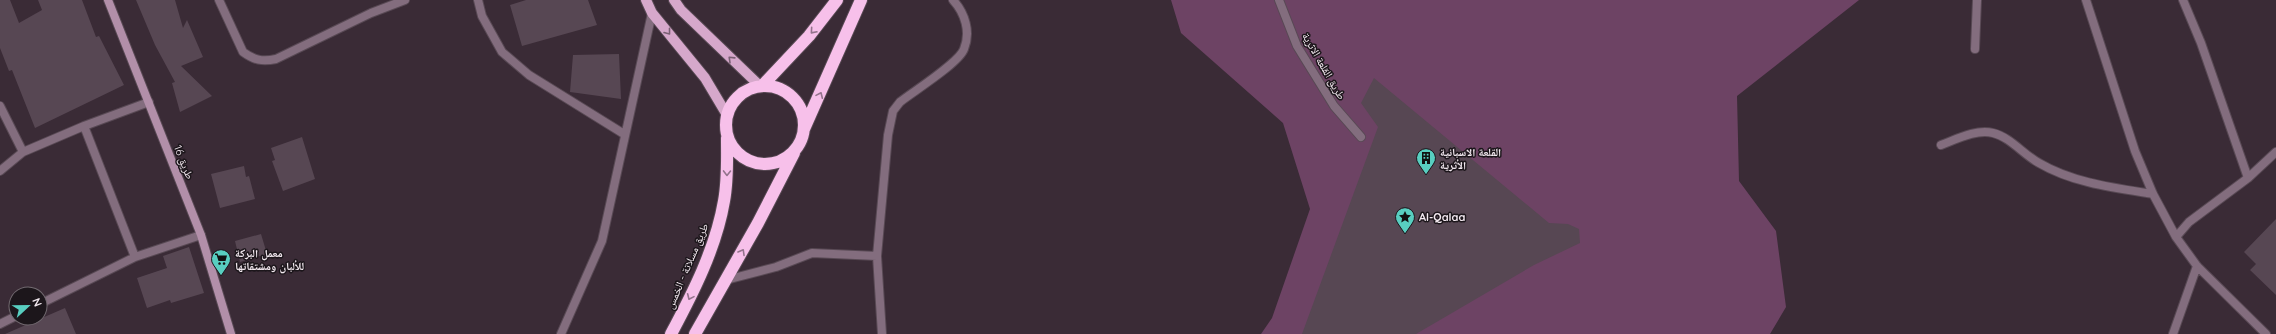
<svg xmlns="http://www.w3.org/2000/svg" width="2276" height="334" viewBox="0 0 2276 334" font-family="Quicksand,'Noto Naskh Arabic',sans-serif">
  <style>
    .green { fill: #6d4364 }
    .building { fill: #574753 }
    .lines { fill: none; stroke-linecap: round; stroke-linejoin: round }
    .lane-casing { stroke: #584954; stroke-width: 10 }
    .street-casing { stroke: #584954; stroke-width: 10 }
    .secondary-casing { stroke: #584954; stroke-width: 10 }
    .primary-casing { stroke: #584954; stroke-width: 12 }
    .highway-casing { stroke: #584954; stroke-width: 14 }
    .lane { stroke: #836d7e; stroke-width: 8 }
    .street { stroke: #836d7e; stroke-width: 8 }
    .secondary { stroke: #b28fa9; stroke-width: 8 }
    .primary { stroke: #d6a8cb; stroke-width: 10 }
    .highway { stroke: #f7c0ea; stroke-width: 12 }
    .oneway { stroke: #94748d }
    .oneway2 { stroke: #795f73 }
    .labels { text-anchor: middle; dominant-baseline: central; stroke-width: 3; stroke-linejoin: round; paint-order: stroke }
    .street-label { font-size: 11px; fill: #f3e9f0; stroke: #1c161b }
    .poi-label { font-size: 11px; font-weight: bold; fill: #f3e9f0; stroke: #1c161b; text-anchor: start }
  </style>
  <rect width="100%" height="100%" fill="#3a2b36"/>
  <!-- green -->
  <path class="green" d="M1171,0H1859L1737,96L1739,181L1776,231L1786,307L1770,334H1261L1272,318L1310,209L1283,123L1181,33Z"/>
  <!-- building -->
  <path class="building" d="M0,0H10L19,23L42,10L38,0H82L96,37L99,36L124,85L35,128L12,70L9,71L0,48Z
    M136,0H175L183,28L187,20L203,57L181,66L212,96L180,112L172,83L175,82L155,45Z
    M526,0H588L597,25L522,46L510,5Z
    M619,54L621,99L570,92L573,55Z
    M1374,78L1549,223L1568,224L1579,229L1580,243L1534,265L1416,334H1302L1378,127L1361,103Z
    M302,137L315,179L283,191L272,161L275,160L271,148Z
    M244,166L246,177L249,176L255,199L220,208L211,174Z
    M2276,219V295L2250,270L2256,264L2244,252Z
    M261,234L267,254L240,262L235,241Z
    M189,247L204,293L171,303L170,300L147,308L137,278L167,268L163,256Z
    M65,308L76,334H5Z"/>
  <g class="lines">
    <defs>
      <path id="lane" d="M1279,0L1297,46L1334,106L1361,137"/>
      <path id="street" d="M219,0L243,52C254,60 262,62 276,59L371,13L405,0
        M478,0L482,16L502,52L529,75L624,134
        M2086,0L2135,151L2153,194L2176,237
        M2183,0L2201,43L2248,178
        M1975,49L1977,0
        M0,106L23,152
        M84,126L135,257
        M1941,145C1957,139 1976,129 1993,133C2010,137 2024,155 2039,163C2073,183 2115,188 2153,194
        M0,171L23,152L84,126L149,102
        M726,280L776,267L812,253L877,256
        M40,304L135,257L201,235
        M0,324L16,316
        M561,334L602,241L652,13
        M882,334L877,256L888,135L893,111L900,102C914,91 959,63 964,49C971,32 965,13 953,0
        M2173,334L2197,266
        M2266,334L2197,266L2176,237L2189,222L2248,178L2276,152"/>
      <path id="secondary" d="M108,0L201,235L231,334"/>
      <path id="primary" d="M646,0L652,13L705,78L727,115
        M674,0L681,10L760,86"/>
      <path id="highway" d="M762,86L809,36L837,0
        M726 125a39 39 0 1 1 78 0a39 39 0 1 1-78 0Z
        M804,129L861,0
        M671,334C693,293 716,248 724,201C728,180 727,159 727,138
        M695,334L758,223L794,153"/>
    </defs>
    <!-- lane casing -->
    <use href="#lane" class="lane-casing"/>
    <!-- street casing -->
    <use href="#street" class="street-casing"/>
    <!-- secondary casing -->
    <use href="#secondary" class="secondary-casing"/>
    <!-- primary casing -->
    <use href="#primary" class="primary-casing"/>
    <!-- highway casing -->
    <use href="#highway" class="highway-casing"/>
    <!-- lane -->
    <use href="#lane" class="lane"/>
    <!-- street -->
    <use href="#street" class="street"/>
    <!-- secondary -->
    <use href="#secondary" class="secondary"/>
    <!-- primary -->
    <use href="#primary" class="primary"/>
    <!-- highway -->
    <use href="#highway" class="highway"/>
  </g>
  <!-- one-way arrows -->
  <defs><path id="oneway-chevron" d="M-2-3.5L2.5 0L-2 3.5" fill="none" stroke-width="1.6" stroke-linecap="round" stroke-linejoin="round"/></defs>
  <g class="oneway">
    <use href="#oneway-chevron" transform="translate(813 31) rotate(131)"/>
    <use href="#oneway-chevron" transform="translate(820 95) rotate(-66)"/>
    <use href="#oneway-chevron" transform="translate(727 173) rotate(91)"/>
    <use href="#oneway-chevron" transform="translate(742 252) rotate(-60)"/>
    <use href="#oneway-chevron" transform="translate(690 297) rotate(114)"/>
  </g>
  <g class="oneway2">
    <use href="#oneway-chevron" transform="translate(668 32) rotate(52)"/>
    <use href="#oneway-chevron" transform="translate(731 59) rotate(-136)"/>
  </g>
  <!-- icons -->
  <defs>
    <symbol id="building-pin" viewBox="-11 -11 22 30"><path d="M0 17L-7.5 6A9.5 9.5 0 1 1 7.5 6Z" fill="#58cec0" stroke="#1c161b"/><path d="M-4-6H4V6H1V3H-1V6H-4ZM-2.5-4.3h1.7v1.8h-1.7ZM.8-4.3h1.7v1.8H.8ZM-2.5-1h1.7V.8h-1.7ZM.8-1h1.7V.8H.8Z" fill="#111"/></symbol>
    <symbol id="sight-pin" viewBox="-11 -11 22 30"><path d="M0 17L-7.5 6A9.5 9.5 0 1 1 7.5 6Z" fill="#58cec0" stroke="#1c161b"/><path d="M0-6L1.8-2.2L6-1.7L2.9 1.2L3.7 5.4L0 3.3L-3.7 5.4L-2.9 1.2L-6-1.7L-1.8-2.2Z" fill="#111"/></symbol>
    <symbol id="supermarket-pin" viewBox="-11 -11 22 30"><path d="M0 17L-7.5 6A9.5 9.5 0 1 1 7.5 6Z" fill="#58cec0" stroke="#1c161b"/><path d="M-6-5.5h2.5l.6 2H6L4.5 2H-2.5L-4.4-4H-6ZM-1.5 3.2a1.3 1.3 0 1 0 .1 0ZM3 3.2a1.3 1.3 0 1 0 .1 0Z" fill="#111"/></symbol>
  </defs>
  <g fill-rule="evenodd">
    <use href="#building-pin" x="1415" y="147" width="22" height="30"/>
    <use href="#sight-pin" x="1394" y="206" width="22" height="30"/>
    <use href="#supermarket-pin" x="210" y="248" width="22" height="30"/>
  </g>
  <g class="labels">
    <!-- street labels -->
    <g class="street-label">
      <text transform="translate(1324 66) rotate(60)">طريق القلعة الاثرية</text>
      <text transform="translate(184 162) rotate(68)">طريق 16</text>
      <text transform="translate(687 266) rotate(-67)">طريق مسلاتة - الخمس</text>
    </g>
    <!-- poi labels -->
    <g class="poi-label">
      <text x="1440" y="152">القلعة الاسبانية<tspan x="1440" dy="13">الأثرية</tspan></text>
      <text x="1419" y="217">Al-Qalaa</text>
      <text x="235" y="253">معمل البركة<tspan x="235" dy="13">للألبان ومشتقاتها</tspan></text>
    </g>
  </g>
  <!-- north arrow -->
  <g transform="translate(28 306) rotate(68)"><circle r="19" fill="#1c161b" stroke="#726a70"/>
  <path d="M0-3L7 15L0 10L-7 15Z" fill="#58cec0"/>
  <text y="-6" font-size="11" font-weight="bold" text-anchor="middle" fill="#f3e9f0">N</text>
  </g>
</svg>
